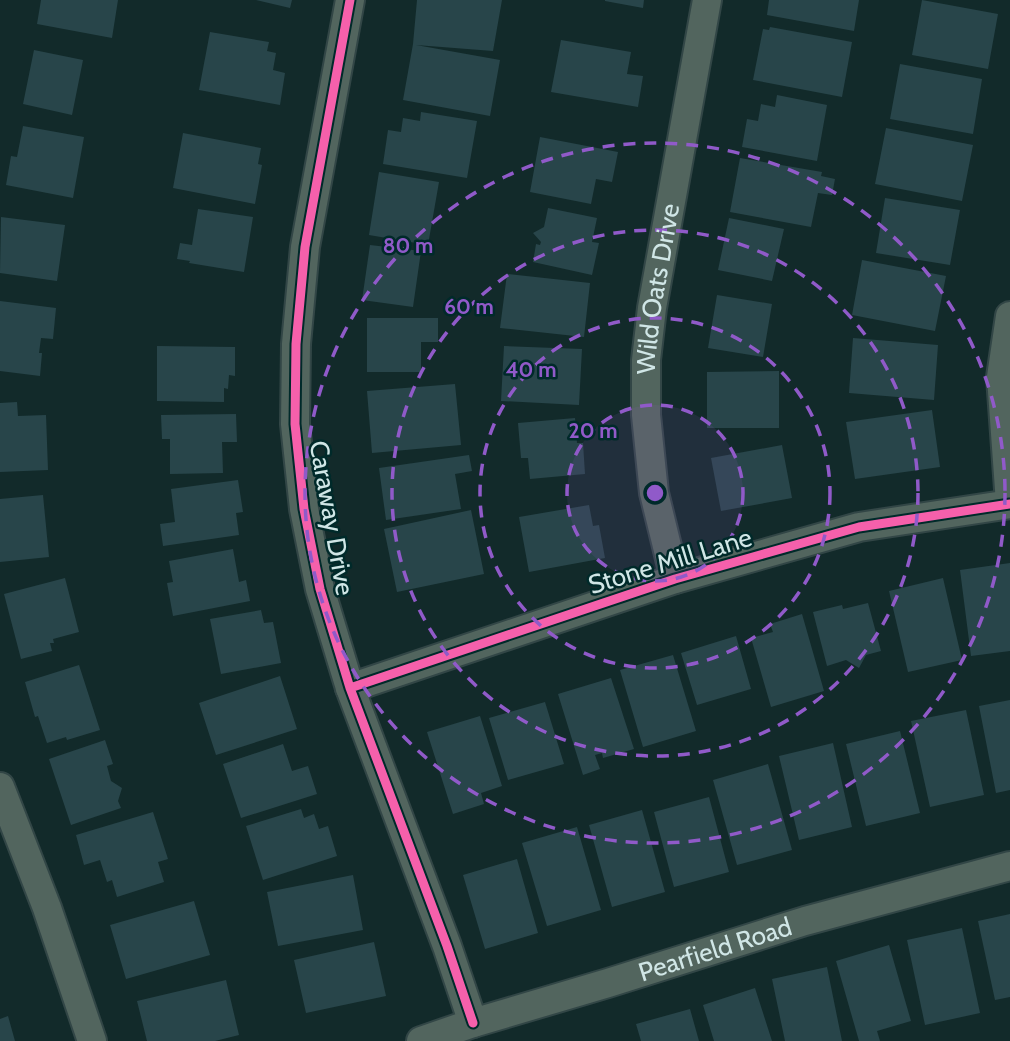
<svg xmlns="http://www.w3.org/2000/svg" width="1010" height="1041" viewBox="0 0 1010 1041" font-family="Cabin,sans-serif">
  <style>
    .building { fill: #28454a }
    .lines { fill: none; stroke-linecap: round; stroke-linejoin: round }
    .minor-casing { stroke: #324646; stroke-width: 32 }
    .minor { stroke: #52655e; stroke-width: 28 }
    .cycleway-casing { stroke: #002a2a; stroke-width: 13 }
    .cycleway { stroke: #f560ab; stroke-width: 9 }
    .ring { fill: none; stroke: #905ac9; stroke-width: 3.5; stroke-dasharray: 12 9 }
    .labels { text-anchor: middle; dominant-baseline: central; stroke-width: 5; stroke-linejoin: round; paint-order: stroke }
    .street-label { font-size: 26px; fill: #d0e6e6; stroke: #002a2a }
    .centre { fill: #905ac9; stroke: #002a2a; stroke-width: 3.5 }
    .ring-label { font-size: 21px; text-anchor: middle; font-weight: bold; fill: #905ac9; stroke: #002a2a; stroke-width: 5; stroke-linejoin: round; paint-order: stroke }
  </style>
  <rect width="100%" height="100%" fill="#122a2a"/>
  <!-- building -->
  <path class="building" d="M41,0H118L112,38L37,24Z
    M256,0H292L290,8Z
    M417,0H502L493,51L416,45L500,60L490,116L403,100L413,44Z
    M605,0H644L643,8L605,1Z
    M769,0H859L854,31L767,15Z
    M922,0L998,14L988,69L912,55Z
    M770,27L852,42L842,97L753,80L763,29L769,30Z
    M210,32L269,42L267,51L276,53L273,70L285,73L280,105L199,90Z
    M561,40L631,52L627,74L643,76L638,107L551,92Z
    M34,50L83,60L72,115L23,104Z
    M900,64L982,79L973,134L890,119Z
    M777,95L827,105L817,161L742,147L747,119L758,121L761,104L775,107Z
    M421,112L477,121L467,178L383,164L388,130L401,132L403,118L420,121Z
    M23,126L84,137L73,198L6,185L11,156L17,157Z
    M886,128L973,145L962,201L875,184Z
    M183,133L261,148L258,164L262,165L255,204L173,188Z
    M540,137L618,152L612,182L596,179L591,204L530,192Z
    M740,158L822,172L821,176L835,179L832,195L818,193L811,227L730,212Z
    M379,172L439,182L428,245L369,235Z
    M885,198L960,210L950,265L876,253Z
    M548,208L597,218L592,242L599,243L592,275L533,262L536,244L540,245L541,242L533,233L544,227Z
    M198,209L253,217L244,272L189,263L190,261L177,259L180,243L192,245Z
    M1,217L65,225L57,281L0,273Z
    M729,218L784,229L772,281L718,270Z
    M370,245L421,251L413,307L362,300Z
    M862,260L946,276L935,331L852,315Z
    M507,274L590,283L584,337L500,328Z
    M717,295L772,304L763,357L708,348Z
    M0,301L56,308L53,339L41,338L39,353H42L40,376L0,371Z
    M367,318H438V342H421V372H367Z
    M853,338L938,345L934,400L849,393Z
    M157,346L235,347V376L229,375L228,389L224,388V402L157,401Z
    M504,346L582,349L579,405L501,401Z
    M779,371V428H707V372Z
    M455,384L461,445L372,453L367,391Z
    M17,402L18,416L46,415L48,470L0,472V403Z
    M932,410L940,467L855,479L846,422Z
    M236,414L237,442H222L223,473L170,474V439H162L161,415Z
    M575,418L577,443H583L585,474L530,479L528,458H521L518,423Z
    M782,445L792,498L721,511L711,458Z
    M469,455L472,471L455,474L461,509L386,520L379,468Z
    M238,480L243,512L236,513L239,535L163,546L160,524L175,522L171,489Z
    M43,495L49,557L0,562V499Z
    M589,505L593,526L599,525L605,558L529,572L519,517Z
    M471,510L484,574L397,592L384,529Z
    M233,549L239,582L246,580L250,601L173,616L167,583L173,582L169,561Z
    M1010,563V651L971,656L960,570Z
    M65,578L79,632L53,639L54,643H50L52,651L21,659L4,594Z
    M943,578L962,660L908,672L889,591Z
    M868,603L881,651L866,655L859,668L846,660L827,666L813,612L842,605L843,609Z
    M261,610L264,623L273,622L281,663L221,674L210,619Z
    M802,614L824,691L771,707L751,638L773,632L770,624Z
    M736,636L751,689L697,705L681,653Z
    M673,655L696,731L643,747L620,670Z
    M79,665L100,730L67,740L66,737L47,743L38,716L35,717L25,682Z
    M280,676L297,729L216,755L199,703Z
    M611,678L634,749L603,758L602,753L595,755L600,769L583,775L558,694Z
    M1010,700V790L996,793L979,706Z
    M545,702L564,764L508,780L489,718Z
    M966,710L984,795L930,807L911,721Z
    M480,716L502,786L481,793L484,804L453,814L427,732Z
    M900,731L920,813L866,826L846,744Z
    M105,740L113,764L107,766L111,781L122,788L118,801L121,808L71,825L49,759Z
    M833,743L852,827L799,840L779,756Z
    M283,744L292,771L308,766L317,794L241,818L223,764Z
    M768,764L792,850L737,865L713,780Z
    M709,797L729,872L674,887L654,812Z
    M301,809L304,818L314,814L319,829L328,826L337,856L263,880L246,826Z
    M642,810L665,892L612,907L589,825Z
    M153,812L168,859L158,862L164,882L117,897L112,880L107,882L100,860L84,865L76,835Z
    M577,827L601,910L547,926L522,843Z
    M517,859L538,933L485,949L463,875Z
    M353,875L363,930L278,946L267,892Z
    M194,901L210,955L126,979L110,925Z
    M1010,914V997L995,1000L978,921Z
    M962,928L980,1013L925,1025L907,940Z
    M374,942L386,996L306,1013L294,960Z
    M889,945L911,1021L877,1031L880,1041H859L836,961Z
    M827,967L842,1041H785L772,979Z
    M226,980L239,1035L215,1041H147L137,1001Z
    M755,988L772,1041H714L703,1005Z
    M690,1009L699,1041H641L636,1024Z
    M8,1016L15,1041H0V1019Z"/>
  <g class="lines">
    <defs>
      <g id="minor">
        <path d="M350,0L305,247L296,344L295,424L304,509L320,589L350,688L447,946L473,1023"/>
        <path d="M1010,316L1001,377L1010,503"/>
        <path id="s1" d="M675,579L654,493L646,415V360L652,308L707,0"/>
        <path d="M350,688L675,579L859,527L1010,504"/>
        <path d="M0,787L47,908L92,1041"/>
        <path id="s2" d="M421,1041L473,1023L608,983L805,921L1010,866"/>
      </g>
    </defs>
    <!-- minor casing -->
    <use href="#minor" class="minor-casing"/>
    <!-- minor -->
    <use href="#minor" class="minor"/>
    <defs>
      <path id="cycleway" d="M350,0L305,247L296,344L295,424L304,509L320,589L350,688L447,946L473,1023
        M350,688L675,579L859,527L1010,504"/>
    </defs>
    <!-- cycleway casing -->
    <use href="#cycleway" class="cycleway-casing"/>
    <!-- cycleway -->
    <use href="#cycleway" class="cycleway"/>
  </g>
  <!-- distance rings -->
  <circle cx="655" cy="493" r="88" fill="#905ac9" fill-opacity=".12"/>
  <g class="ring">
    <circle cx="655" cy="493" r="88"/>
    <circle cx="655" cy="493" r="175"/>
    <circle cx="655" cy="493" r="263"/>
    <circle cx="655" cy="493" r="350"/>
  </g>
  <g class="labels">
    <!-- street labels -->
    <g class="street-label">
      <text stroke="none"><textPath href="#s1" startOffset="294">Wild Oats Drive</textPath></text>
      <text transform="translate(332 518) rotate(80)">Caraway Drive</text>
      <text transform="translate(670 561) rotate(-17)">Stone Mill Lane</text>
      <text stroke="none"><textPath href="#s2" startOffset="308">Pearfield Road</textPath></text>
    </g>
  </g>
  <circle cx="655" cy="493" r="10" class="centre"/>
  <g class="ring-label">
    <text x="408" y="253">80 m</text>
    <text x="469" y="314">60 m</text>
    <text x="531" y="377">40 m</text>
    <text x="593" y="438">20 m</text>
  </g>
</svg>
